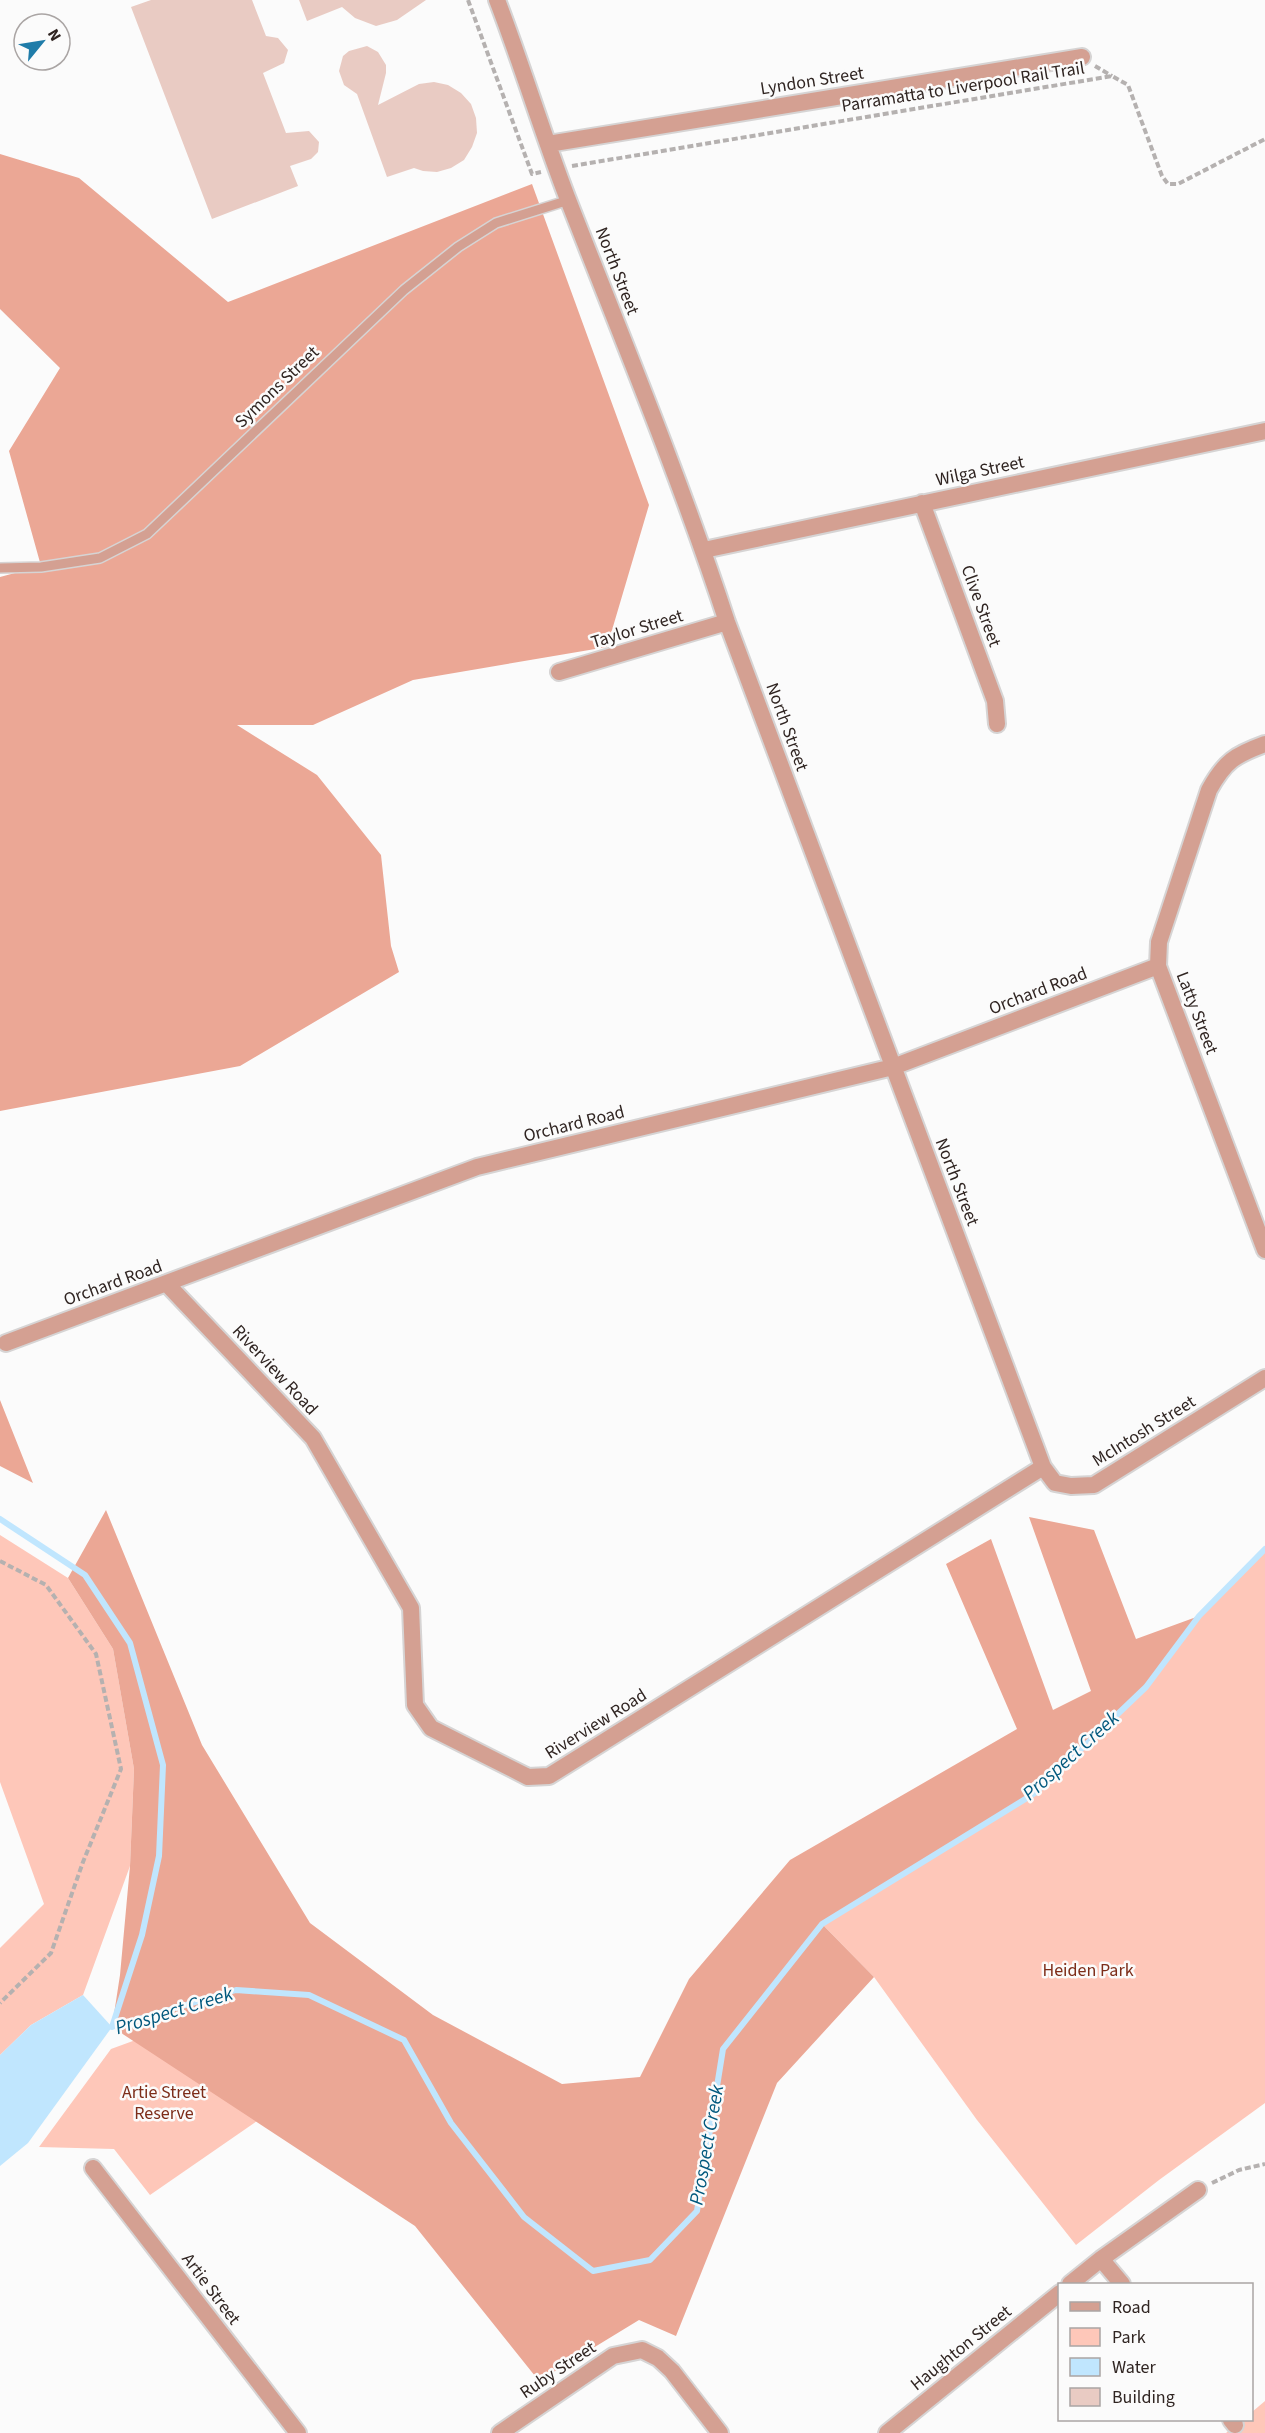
<svg xmlns="http://www.w3.org/2000/svg" width="1265" height="2433" viewBox="0 0 1265 2433" font-family="'Source Sans 3',sans-serif">
  <style>
    .green { fill: #fec7b9 }
    .forest { fill: #eba795 }
    .water { fill: #c0e6fe }
    .lines { fill: none; stroke-linecap: round; stroke-linejoin: round }
    .stream { stroke: #c0e6fe; stroke-width: 6 }
    .building { fill: #e9cbc3 }
    .service-casing { stroke: #d6d4d4; stroke-width: 12 }
    .minor-casing { stroke: #d6d4d4; stroke-width: 20 }
    .tertiary-casing { stroke: #d6d4d4; stroke-width: 20 }
    .path { stroke: #b5b1b0; stroke-width: 4; stroke-dasharray: 6 3; stroke-linecap: butt }
    .service { stroke: #d4a092; stroke-width: 9 }
    .minor { stroke: #d4a092; stroke-width: 16 }
    .tertiary { stroke: #d4a092; stroke-width: 16 }
    .labels { text-anchor: middle; dominant-baseline: central; stroke-width: 5; stroke-linejoin: round; paint-order: stroke }
    .street-label { font-size: 18px; fill: #302522; stroke: #fbfbfb }
    .park-label { font-size: 18px; fill: #7d2d19; stroke: #fbfbfb }
    .water-label { font-size: 20px; font-style: italic; fill: #01587d; stroke: #fbfbfb }
  </style>
  <rect width="100%" height="100%" fill="#fbfbfb"/>
  <!-- green -->
  <path class="green" d="M0,1535L68,1578L113,1649L134,1769L130,1866L83,1995L31,2025L0,2055V1948L44,1904L0,1782Z
    M1265,1549V2103L1159,2180L1076,2245L977,2120L874,1977L822,1924L1035,1793L1146,1687L1199,1616Z
    M204,2015L351,2056L150,2195L114,2149L39,2147L111,2049Z
    M1265,2401V2433H1226L1242,2420H1252V2412Z"/>
  <!-- forest -->
  <path class="forest" d="M0,154L79,178L228,302L532,184L649,505L607,647L413,680L313,725H237L317,775L381,855L391,946L399,972L240,1066L0,1111V577L41,566L9,451L60,368L0,309Z
    M0,1400L33,1483L0,1466Z
    M106,1510L202,1745L310,1923L433,2015L562,2084L640,2077L689,1979L790,1860L1017,1729L946,1564L991,1539L1053,1710L1091,1691L1029,1517L1094,1530L1136,1639L1199,1616L1146,1687L1035,1793L822,1924L874,1977L777,2083L676,2336L639,2320L539,2381L415,2226L112,2027L120,1975L130,1866L134,1769L113,1649L68,1578Z"/>
  <!-- water -->
  <path class="water" d="M83,1995L112,2027L28,2143L0,2166V2055L31,2025Z"/>
  <g class="lines">
    <!-- stream -->
    <path class="stream" d="M0,1519L85,1575L130,1643L163,1765L159,1856L142,1935L112,2027
      M112,2027L236,1990L309,1995L404,2040L451,2123L524,2217L593,2271L650,2260L697,2211L723,2049L822,1924L1035,1793L1146,1687L1199,1616L1265,1549"/>
  </g>
  <!-- building -->
  <path class="building" d="M151,0H252L266,36L278,38L288,50L284,63L263,73L286,133L309,131L319,142L318,152L311,159L290,166L298,186L212,219L131,7Z
    M299,0H426L397,20L376,26L355,18L342,7L307,21Z
    M367,46L378,52L386,65V73L378,105L419,84L434,82L448,85L461,93L471,104L476,118L477,133L472,147L464,160L451,168L437,172L423,171L414,168L387,177L357,94L344,85L339,71L343,56L349,51Z"/>
  <g class="lines">
    <defs>
      <path id="service" d="M0,568L41,567L100,558L147,534L404,290L458,247L496,223L569,200"/>
      <path id="minor" d="M497,0C522,65 542,132 567,197C622,338 680,478 727,622L1043,1467L1055,1483L1071,1486L1094,1485L1265,1378
        M548,144L1082,57
        M922,503L995,701L997,724
        M704,550L1265,431
        M559,672L727,622
        M1265,744C1235,755 1225,761 1209,790L1159,942L1158,966L1265,1250
        M167,1284L313,1438L411,1608L415,1705L431,1728L528,1777L549,1776L1043,1467
        M6,1343L477,1167L893,1067L1158,966
        M93,2168L298,2433
        M1101,2259L1122,2284
        M1070,2284L1101,2259L1198,2190
        M1231,2420L1235,2425
        M887,2433L1060,2293"/>
      <path id="tertiary" d="M500,2433L613,2356L642,2350L658,2358L672,2371L720,2433"/>
    </defs>
    <!-- service casing -->
    <use href="#service" class="service-casing"/>
    <!-- minor casing -->
    <use href="#minor" class="minor-casing"/>
    <!-- tertiary casing -->
    <use href="#tertiary" class="tertiary-casing"/>
    <!-- path -->
    <path class="path" d="M468,0L532,174L541,172
      M1095,66L1112,76
      M572,166L1112,76L1128,85L1162,176L1168,184H1178L1265,139
      M0,1561L46,1585L96,1654L121,1769L83,1862L51,1953L0,2003
      M1212,2183L1239,2170L1265,2164"/>
    <!-- service -->
    <use href="#service" class="service"/>
    <!-- minor -->
    <use href="#minor" class="minor"/>
    <!-- tertiary -->
    <use href="#tertiary" class="tertiary"/>
  </g>
  <g class="labels">
    <!-- street labels -->
    <g class="street-label">
      <text transform="translate(812 81) rotate(-9)">Lyndon Street</text>
      <text transform="translate(963 87) rotate(-9)">Parramatta to Liverpool Rail Trail</text>
      <text transform="translate(617 271) rotate(69)">North Street</text>
      <text transform="translate(277 387) rotate(-44)">Symons Street</text>
      <text transform="translate(980 471) rotate(-12)">Wilga Street</text>
      <text transform="translate(981 606) rotate(70)">Clive Street</text>
      <text transform="translate(637 629) rotate(-17)">Taylor Street</text>
      <text transform="translate(787 727) rotate(70)">North Street</text>
      <text transform="translate(1038 991) rotate(-21)">Orchard Road</text>
      <text transform="translate(1197 1013) rotate(69)">Latty Street</text>
      <text transform="translate(574 1124) rotate(-14)">Orchard Road</text>
      <text transform="translate(957 1182) rotate(69)">North Street</text>
      <text transform="translate(113 1283) rotate(-20)">Orchard Road</text>
      <text transform="translate(275 1370) rotate(47)">Riverview Road</text>
      <text transform="translate(1144 1431) rotate(-32)">McIntosh Street</text>
      <text transform="translate(596 1724) rotate(-32)">Riverview Road</text>
      <text transform="translate(211 2289) rotate(53)">Artie Street</text>
      <text transform="translate(961 2348) rotate(-39)">Haughton Street</text>
      <text transform="translate(558 2370) rotate(-34)">Ruby Street</text>
    </g>
    <!-- park labels -->
    <g class="park-label">
      <text x="1088" y="1970">Heiden Park</text>
      <text x="164" y="2092">Artie Street<tspan x="164" dy="21">Reserve</tspan></text>
    </g>
    <!-- water labels -->
    <g class="water-label">
      <text transform="translate(1071 1756) rotate(-42)">Prospect Creek</text>
      <text transform="translate(174 2011) rotate(-17)">Prospect Creek</text>
      <text transform="translate(707 2145) rotate(-80)">Prospect Creek</text>
    </g>
  </g>
  <!-- legend -->
  <rect x="1058" y="2283" width="195" height="138" fill="#fbfbfb" stroke="#aaa5a4" stroke-width="1.5"/>
  <rect x="1070" y="2302" width="30" height="9" fill="#d4a092" stroke="#aaa5a4" stroke-width="1.5"/>
  <text x="1112" y="2313" font-size="18" fill="#302522">Road</text>
  <rect x="1070" y="2328" width="30" height="18" fill="#fec7b9" stroke="#aaa5a4" stroke-width="1.5"/>
  <text x="1112" y="2343" font-size="18" fill="#302522">Park</text>
  <rect x="1070" y="2358" width="30" height="18" fill="#c0e6fe" stroke="#aaa5a4" stroke-width="1.5"/>
  <text x="1112" y="2373" font-size="18" fill="#302522">Water</text>
  <rect x="1070" y="2388" width="30" height="18" fill="#e9cbc3" stroke="#aaa5a4" stroke-width="1.5"/>
  <text x="1112" y="2403" font-size="18" fill="#302522">Building</text>
  <!-- north arrow -->
  <g transform="translate(42 42) rotate(60)"><circle r="28" fill="#fbfbfb" stroke="#aaa5a4" stroke-width="1.5"/>
  <path d="M0-4.5L10 22L0 15L-10 22Z" fill="#1f7ca9"/>
  <text y="-9" font-size="16" font-weight="bold" text-anchor="middle" fill="#302522">N</text>
  </g>
</svg>
